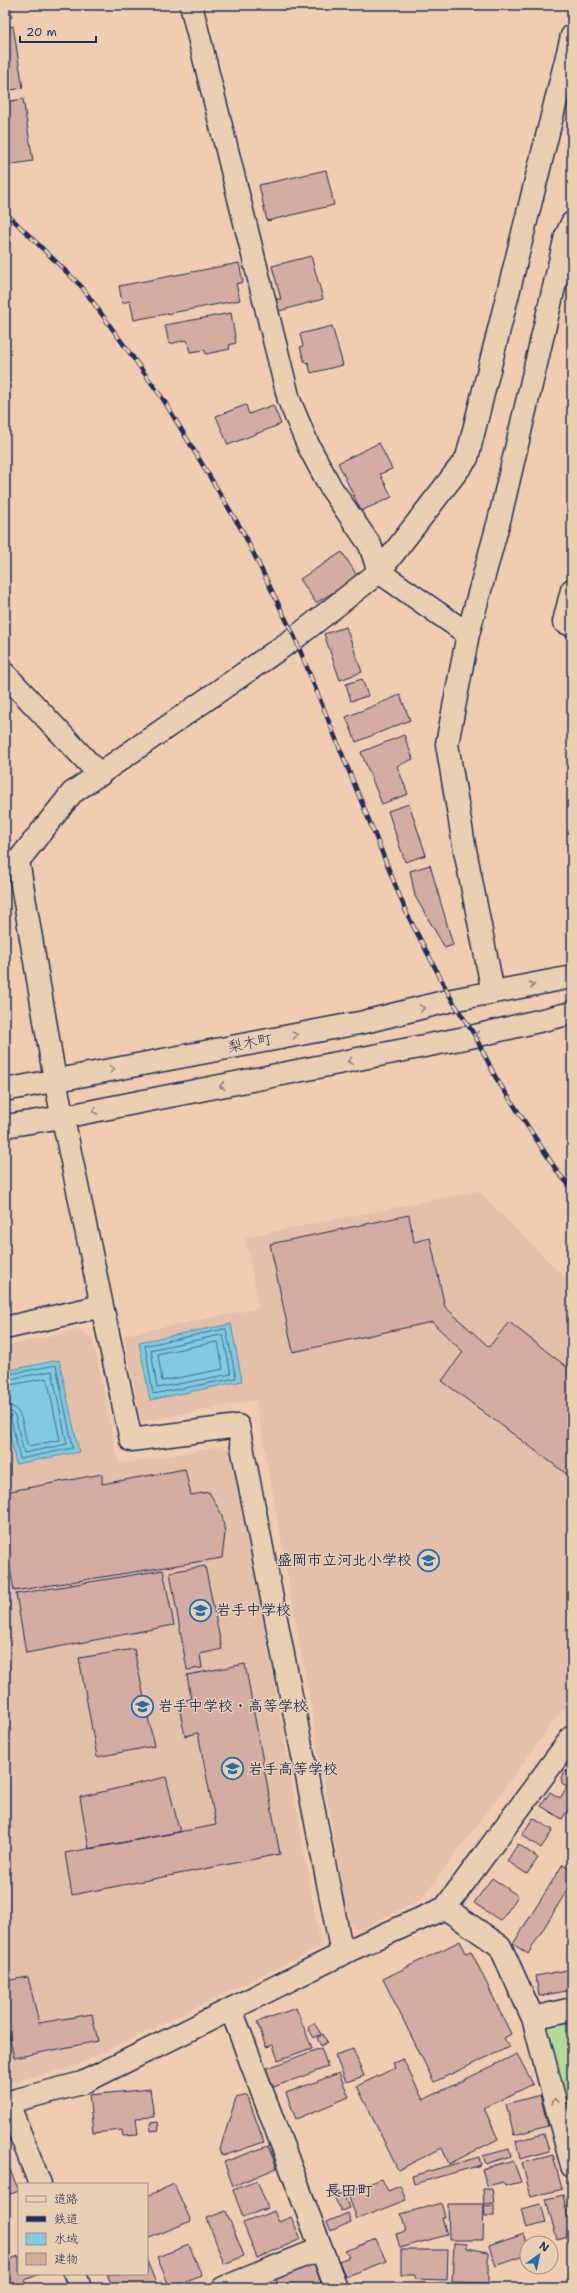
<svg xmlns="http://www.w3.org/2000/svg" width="577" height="2293" viewBox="0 0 577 2293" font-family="'Shantell Sans','Klee One',sans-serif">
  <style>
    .built { fill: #e4c0aa }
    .green { fill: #b2db98; stroke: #66857b }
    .water { fill: #80cbdf; stroke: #588dab }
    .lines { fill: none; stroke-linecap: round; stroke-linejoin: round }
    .shore { stroke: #436d92; stroke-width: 1 }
    .building { fill: #d4aca1; stroke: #1b2f5e }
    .minor-casing { stroke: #1b2f5e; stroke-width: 25 }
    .minor { stroke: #ead0b2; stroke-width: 22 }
    .rail-casing { stroke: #1b2f5e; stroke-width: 4.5 }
    .rail { stroke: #ead0b2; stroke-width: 3; stroke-dasharray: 9; stroke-linecap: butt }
    .oneway { stroke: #828088 }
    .labels { text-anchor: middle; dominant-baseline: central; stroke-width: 3; stroke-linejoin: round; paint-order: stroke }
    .street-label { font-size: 15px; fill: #1b2f5e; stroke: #ead0b2 }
    .poi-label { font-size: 15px; font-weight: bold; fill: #1b2f5e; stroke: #ead0b2; text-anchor: start }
    .neighbourhood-label { font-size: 16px; font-weight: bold; fill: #1b2f5e; stroke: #ead0b2 }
  </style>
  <rect width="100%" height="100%" fill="#f0cdb1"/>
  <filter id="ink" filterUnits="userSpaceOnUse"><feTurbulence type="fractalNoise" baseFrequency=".025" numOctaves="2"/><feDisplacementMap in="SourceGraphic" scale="8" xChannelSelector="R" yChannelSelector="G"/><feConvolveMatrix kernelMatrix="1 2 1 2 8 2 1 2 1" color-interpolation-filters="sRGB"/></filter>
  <g filter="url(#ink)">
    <!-- built -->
    <path class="built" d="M478,1191L572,1285V1697L422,1899L358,1931L349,1922L256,1400L141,1422L124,1335L259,1308L245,1237Z
      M79,1329L93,1339L119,1464L223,1446L234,1453L321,1947L73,2067L5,2084V1346Z"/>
    <!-- green -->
    <path class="green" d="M572,2018V2126L546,2029L550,2023Z"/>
    <!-- water -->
    <path class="water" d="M231,1324L242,1381L150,1400L139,1342Z
      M59,1360L79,1452L16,1464L5,1412V1371Z"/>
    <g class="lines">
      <!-- shore -->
      <path class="shore" d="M226,1329L236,1378L153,1394L145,1346Z
        M223,1335L231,1374L157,1388L151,1350Z
        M218,1342L223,1369L162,1381L158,1354Z
        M5,1375L56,1365L73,1448L20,1459L11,1419L5,1416
        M5,1380L52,1371L67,1444L24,1453L15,1416L11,1412L5,1411
        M5,1386L47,1378L60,1440L28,1446C22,1432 26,1406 5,1405"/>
    </g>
    <!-- building -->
    <path class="building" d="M5,5H10L12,17L5,18Z
      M13,26L23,88L5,91V28Z
      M23,99L33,161L7,165L5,151V102Z
      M326,170L334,205L267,221L259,185Z
      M311,256L323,299L279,311L275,299H281L272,266Z
      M239,263L243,282L236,284L240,300L134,320L130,301L122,303L119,286Z
      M231,313L236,343L229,345L230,349L206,354L205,350L190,352L187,340L169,344L165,325Z
      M332,326L343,365L311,373L308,362L305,363L300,347L303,346L300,334Z
      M246,405L249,414L273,405L281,424L228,445L216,416Z
      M379,443L392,469L380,474L392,497L361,511L338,463Z
      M342,552L358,577L316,603L300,579Z
      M346,627L362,672L340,680L324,634Z
      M362,679L368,696L351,701L346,684Z
      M400,695L410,720L356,742L346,717Z
      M404,735L413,759L397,766L408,794L382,804L361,752Z
      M409,804L426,855L405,862L388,811Z
      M430,865L453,945L445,948L415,896L410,871Z
      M409,1215L414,1242L430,1238L445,1307L489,1347L509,1322L572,1371V1478L442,1381L463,1352L432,1322L293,1352L270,1244Z
      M185,1469L191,1495L209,1492L222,1515L225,1533L222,1558L14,1591L5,1540V1492L102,1474V1484Z
      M205,1566L222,1649L200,1654L202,1668L187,1670L170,1572Z
      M163,1570L174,1625L26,1653L16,1594Z
      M134,1649L154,1746L97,1757L79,1658Z
      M245,1664L280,1854L72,1895L65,1853L216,1825L198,1733L185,1736L178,1702L191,1699L187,1675Z
      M572,1771V1803L562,1819L541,1806L550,1792L560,1798L567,1787L562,1783L561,1778L564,1772Z
      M166,1777L180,1832L89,1849L80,1797Z
      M533,1818L553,1830L541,1848L522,1835Z
      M518,1844L538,1858L527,1874L507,1861Z
      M563,1864L572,1870V1882L528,1954L513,1944Z
      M492,1878L518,1896L501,1921L474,1903Z
      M460,1941L466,1953L471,1951L511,2034L504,2038L509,2047L434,2082L383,1979Z
      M572,1969V1990L539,1996L536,1976Z
      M28,1977L39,2023L92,2014L98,2041L14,2058L5,2016V1981Z
      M296,2008L312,2048L278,2060L273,2045L266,2047L257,2022Z
      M314,2023L321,2034L314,2038L308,2028Z
      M323,2034L327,2042L321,2046L317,2038Z
      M321,2048L328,2067L271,2088L265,2069Z
      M353,2049L364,2076L346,2082L335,2055Z
      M517,2054L533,2084L484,2108L498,2139L449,2164L442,2148L398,2170L357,2086L395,2068L393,2063L403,2059L423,2100Z
      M339,2073L349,2097L296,2119L286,2093Z
      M150,2089L154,2117L136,2118L138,2135L123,2136L122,2130L93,2133L89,2095Z
      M247,2095L264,2142L223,2156L220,2149L236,2098Z
      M540,2095L548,2126L514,2135L506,2104Z
      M158,2122L159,2130L151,2131L150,2123Z
      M544,2134L549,2151L520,2159L516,2141Z
      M268,2146L277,2168L233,2186L224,2162Z
      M509,2149L511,2156L486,2164L483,2156Z
      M553,2155L562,2189L531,2197L522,2163Z
      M479,2157L481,2165L414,2184L412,2176Z
      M513,2160L521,2182L505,2186L503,2182L487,2186L482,2169Z
      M7,2163L19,2191L5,2196V2164Z
      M382,2179L388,2191L400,2186L406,2200L357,2219L347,2192Z
      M257,2181L268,2208L243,2217L233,2190Z
      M174,2184L191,2221L147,2239V2196Z
      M483,2189H492L494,2203L484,2204Z
      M343,2193L349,2208L341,2211L334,2196Z
      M563,2195L572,2236L557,2240L546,2199Z
      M441,2203L445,2217H442L447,2235L400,2248L396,2234L406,2231L401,2214Z
      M448,2204H484L483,2240H449Z
      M541,2204L546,2223L526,2228L521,2209Z
      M494,2205V2216H485L484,2206Z
      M226,2211L244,2256L224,2264L207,2218Z
      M274,2211L279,2222L291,2217L301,2239L257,2258L243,2223Z
      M348,2213L351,2222L331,2231L327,2222Z
      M524,2234L527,2243V2255L496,2266L489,2246Z
      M376,2239L386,2261L345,2277L339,2261L349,2257L345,2251Z
      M454,2243L467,2244V2248L488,2252V2283L452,2282Z
      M189,2245L202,2276L170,2288L157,2257Z
      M401,2250H448L447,2280L415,2279V2275H401Z
      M19,2256V2274H40L25,2280L28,2288H5V2261Z
      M147,2261L158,2288H113L107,2274H147Z
      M314,2263L323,2288H279L275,2277Z"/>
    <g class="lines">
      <defs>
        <path id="minor" d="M191,5L289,400L308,445L331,488L370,545L379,572L468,634
          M572,590L564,622L572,625
          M5,674L100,775
          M493,992L464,845L447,744L468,634L500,517L566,236L572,223
          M5,1090L364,1022L452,1000L572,977
          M5,1126L63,1117L475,1036L572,1013
          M102,1306L131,1440L238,1426L342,1954
          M5,1328L102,1306L55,1080L18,861L72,793L295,638L379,572L467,458L572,36
          M445,1908L500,1946L533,2018L572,2166
          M231,2009L336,2288
          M533,2018L572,2009
          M5,2103L82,2083L352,1949L445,1908L572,1737
          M8,2103L40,2184
          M75,2274L80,2288
          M223,2288L320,2249"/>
      </defs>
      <!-- minor casing -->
      <use href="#minor" class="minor-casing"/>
      <!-- minor -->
      <use href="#minor" class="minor"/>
      <defs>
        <path id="rail" d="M5,212L82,287L163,399L243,532L295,638L407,914L452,1000L475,1036L496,1078L559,1174L572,1188"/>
      </defs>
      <!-- rail casing -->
      <use href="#rail" class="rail-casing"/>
      <!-- rail -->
      <use href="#rail" class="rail"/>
    </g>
    <!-- one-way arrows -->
    <defs><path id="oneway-chevron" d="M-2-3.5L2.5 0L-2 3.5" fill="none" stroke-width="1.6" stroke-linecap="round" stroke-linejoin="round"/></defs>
    <g class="oneway">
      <use href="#oneway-chevron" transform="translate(532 985) rotate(-11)"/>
      <use href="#oneway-chevron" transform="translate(422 1008) rotate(-14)"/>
      <use href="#oneway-chevron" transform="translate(295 1035) rotate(-11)"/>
      <use href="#oneway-chevron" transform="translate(477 1035) rotate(167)"/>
      <use href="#oneway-chevron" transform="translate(350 1061) rotate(169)"/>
      <use href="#oneway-chevron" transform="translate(112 1069) rotate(-11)"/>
      <use href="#oneway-chevron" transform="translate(222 1086) rotate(169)"/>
      <use href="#oneway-chevron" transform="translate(95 1111) rotate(169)"/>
      <use href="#oneway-chevron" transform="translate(555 2101) rotate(-105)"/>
    </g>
  </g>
  <!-- icons -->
  <defs>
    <symbol id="school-ring" viewBox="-11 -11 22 22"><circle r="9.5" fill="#ead0b2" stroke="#1f6fb2" stroke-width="1.5"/><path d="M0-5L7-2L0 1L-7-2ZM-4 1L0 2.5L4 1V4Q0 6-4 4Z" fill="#1f6fb2"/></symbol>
  </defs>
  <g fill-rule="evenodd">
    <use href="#school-ring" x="416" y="1548" width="25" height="25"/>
    <use href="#school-ring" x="188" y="1598" width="25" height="25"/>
    <use href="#school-ring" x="130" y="1694" width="25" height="25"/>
    <use href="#school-ring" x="220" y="1756" width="25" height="25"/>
  </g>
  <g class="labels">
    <!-- street labels -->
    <g class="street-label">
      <text transform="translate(250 1043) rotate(-11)">梨木町</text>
    </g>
    <!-- poi labels -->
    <g class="poi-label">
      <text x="412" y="1560" text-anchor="end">盛岡市立河北小学校</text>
      <text x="216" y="1610">岩手中学校</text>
      <text x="158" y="1706">岩手中学校・高等学校</text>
      <text x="248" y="1769">岩手高等学校</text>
    </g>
    <!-- neighbourhood labels -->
    <g class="neighbourhood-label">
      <text x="349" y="2190">長田町</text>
    </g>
  </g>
  <!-- margin -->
  <rect width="577" height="2293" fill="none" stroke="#ead0b2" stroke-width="20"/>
  <rect x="10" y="10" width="557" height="2273" fill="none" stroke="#1b2f5e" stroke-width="1.5" filter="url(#ink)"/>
  <!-- legend -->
  <rect x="18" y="2183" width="130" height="92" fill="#ead0b2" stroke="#979090"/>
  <rect x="26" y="2196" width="20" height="6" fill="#ead0b2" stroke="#979090"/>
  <text x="54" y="2203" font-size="12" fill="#1b2f5e">道路</text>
  <rect x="26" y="2216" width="20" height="6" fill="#1b2f5e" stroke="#979090"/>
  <text x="54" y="2223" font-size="12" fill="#1b2f5e">鉄道</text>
  <rect x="26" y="2233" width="20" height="12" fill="#80cbdf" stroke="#979090"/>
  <text x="54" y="2243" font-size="12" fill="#1b2f5e">水域</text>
  <rect x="26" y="2253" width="20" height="12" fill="#d4aca1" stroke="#979090"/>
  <text x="54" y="2263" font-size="12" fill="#1b2f5e">建物</text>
  <!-- north arrow -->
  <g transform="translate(539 2255) rotate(33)"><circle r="19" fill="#ead0b2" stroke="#979090"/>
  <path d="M0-3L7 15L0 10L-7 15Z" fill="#1f6fb2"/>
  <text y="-6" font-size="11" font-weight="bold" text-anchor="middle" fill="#1b2f5e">N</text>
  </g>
  <!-- scale -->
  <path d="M20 36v6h76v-6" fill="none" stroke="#1b2f5e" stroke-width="2"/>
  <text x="26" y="36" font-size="12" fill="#1b2f5e" stroke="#ead0b2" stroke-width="3" paint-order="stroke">20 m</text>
</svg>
